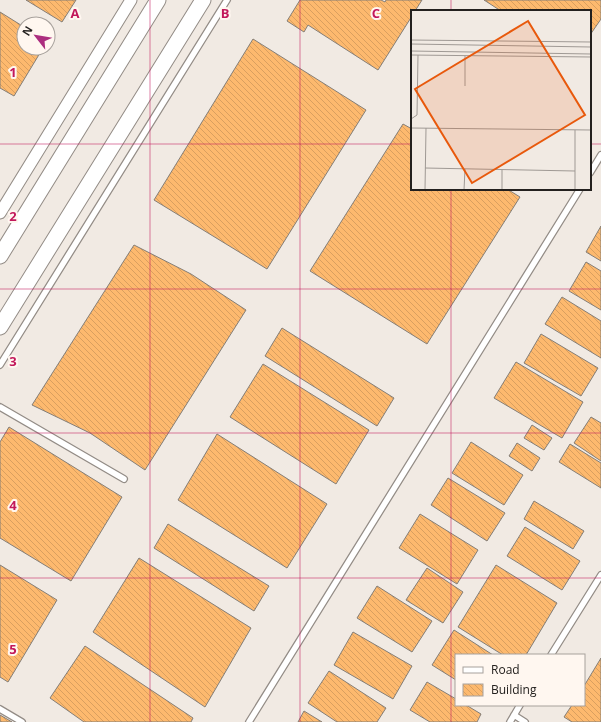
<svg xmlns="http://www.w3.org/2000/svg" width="601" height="722" viewBox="0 0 601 722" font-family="'Open Sans',sans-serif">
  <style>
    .building { fill: url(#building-back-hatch); stroke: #847e77 }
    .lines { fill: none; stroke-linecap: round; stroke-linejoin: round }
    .lane-casing { stroke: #938c86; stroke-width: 8 }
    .street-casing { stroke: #938c86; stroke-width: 13 }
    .secondary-casing { stroke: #938c86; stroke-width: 17 }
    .lane { stroke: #fff; stroke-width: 5.5 }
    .street { stroke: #fff; stroke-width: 11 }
    .secondary { stroke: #fff; stroke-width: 15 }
    .grid { fill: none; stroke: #c2185b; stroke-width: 1; stroke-opacity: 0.55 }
    .inset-road { fill: none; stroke: #9f9994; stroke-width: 1 }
    .view { fill: #e8590c; fill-opacity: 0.15; stroke: #e8590c; stroke-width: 2 }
    .inset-edge { fill: none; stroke: #23201e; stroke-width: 2 }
    .grid-label { font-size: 13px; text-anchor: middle; font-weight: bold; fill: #c2185b; stroke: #fff7f0; stroke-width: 4; stroke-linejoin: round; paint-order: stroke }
  </style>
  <defs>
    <pattern id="building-back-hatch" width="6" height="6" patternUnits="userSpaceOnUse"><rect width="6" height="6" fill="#fdb96e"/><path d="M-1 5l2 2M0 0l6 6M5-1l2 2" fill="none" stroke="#d99f5f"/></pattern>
  </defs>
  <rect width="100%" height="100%" fill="#f1eae3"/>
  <!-- building -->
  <path class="building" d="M26,0H76L62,22Z
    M300,0H381L385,2L386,0H422L415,11H412V16L378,70L308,25L304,32L287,21Z
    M484,0H601V19L590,35V11H501Z
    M0,12L24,27V48H43L14,96L0,88Z
    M253,39L366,110L267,269L154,200Z
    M403,124L412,129V189H507L520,197L427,344L310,271Z
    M601,226V261L586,252Z
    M134,245L191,274L246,310L145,470L90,433L32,405Z
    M586,262L601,271V310L569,291Z
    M562,297L601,321V358L545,324Z
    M282,328L394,398L377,426L265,356Z
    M541,334L598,368L581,396L524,363Z
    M516,362L583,402L562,438L494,398Z
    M263,364L369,430L336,484L230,417Z
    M591,417L601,423V461L574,443Z
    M532,425L552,438L544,450L524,438Z
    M9,427L122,497L71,581L0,538V442Z
    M217,434L327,504L287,568L178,500Z
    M471,442L523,475L504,505L452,473Z
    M517,443L540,458L532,471L509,456Z
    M570,444L601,463V488L559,462Z
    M448,478L505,513L487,541L431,505Z
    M534,501L584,531L573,549L524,519Z
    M420,514L478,550L457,584L399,548Z
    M168,524L269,586L254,611L154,548Z
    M525,527L580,561L562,590L507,556Z
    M139,558L251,628L205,707L93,632Z
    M0,565L57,600L8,682L0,677Z
    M496,565L557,603L526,655H503L458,627Z
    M427,568L463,592L443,623L406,600Z
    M377,586L432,621L412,652L357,618Z
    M454,630L493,655H456V680L432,665Z
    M353,632L412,666L393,699L334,665Z
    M85,646L193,718L191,722H84L50,698Z
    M601,658V722H572L564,717L572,705H584V686Z
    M329,671L386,708L377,722H337L308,703Z
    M427,682L456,699V705H466L481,714L477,722H430L410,710Z
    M304,711L322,722H298Z
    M0,715L12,722H0Z"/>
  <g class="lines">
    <defs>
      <path id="lane" d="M590,173L601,155
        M0,365L227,0
        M0,407L124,479
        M551,655L601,575
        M0,709L22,722
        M514,715L525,722
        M249,722L580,189
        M510,722L520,705"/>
      <path id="street" d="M0,213L131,0"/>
      <path id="secondary" d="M0,256L158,0
        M0,327L203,0"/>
    </defs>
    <!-- lane casing -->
    <use href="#lane" class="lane-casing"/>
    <!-- street casing -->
    <use href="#street" class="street-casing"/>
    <!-- secondary casing -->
    <use href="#secondary" class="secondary-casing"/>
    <!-- lane -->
    <use href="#lane" class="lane"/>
    <!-- street -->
    <use href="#street" class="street"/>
    <!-- secondary -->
    <use href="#secondary" class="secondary"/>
  </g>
  <!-- grid -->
  <path class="grid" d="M150,0V722M300,0V722M451,0V11M0,144H412M590,144H601M451,189V722M0,289H601M0,433H601M0,578H601"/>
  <!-- overview -->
  <g transform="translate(411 10)">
    <rect width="180" height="180" fill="#f1eae3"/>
    <path class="inset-road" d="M0,30L180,32M0,34L180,37M0,41L180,44M0,45L180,47M54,46V76M0,109L6,105L7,45M0,118L180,120M164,120V180M14,158L164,161M14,180L15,118M53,180L54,159M91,180V160"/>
    <path class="view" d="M117,11L174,105L61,173L4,79Z"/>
    <rect width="180" height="180" class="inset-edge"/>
  </g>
  <g class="grid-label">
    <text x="75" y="18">A</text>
    <text x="225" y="18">B</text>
    <text x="376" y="18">C</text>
    <text x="13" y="77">1</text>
    <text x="13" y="221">2</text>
    <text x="13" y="366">3</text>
    <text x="13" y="510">4</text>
    <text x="13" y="654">5</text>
  </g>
  <!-- legend -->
  <rect x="455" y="654" width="130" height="52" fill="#fff7f0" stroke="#a7a19c"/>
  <rect x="463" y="667" width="20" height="6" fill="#ffffff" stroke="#a7a19c"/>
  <text x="491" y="674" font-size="12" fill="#23201e">Road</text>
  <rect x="463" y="684" width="20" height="12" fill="url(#building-back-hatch)" stroke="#a7a19c"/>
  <text x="491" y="694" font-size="12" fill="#23201e">Building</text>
  <!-- north arrow -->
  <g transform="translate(36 36) rotate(301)"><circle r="19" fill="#fff7f0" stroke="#a7a19c"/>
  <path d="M0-3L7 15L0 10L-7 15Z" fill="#ac2e7f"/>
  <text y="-6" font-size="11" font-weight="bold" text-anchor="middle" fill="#23201e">N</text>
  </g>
</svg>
